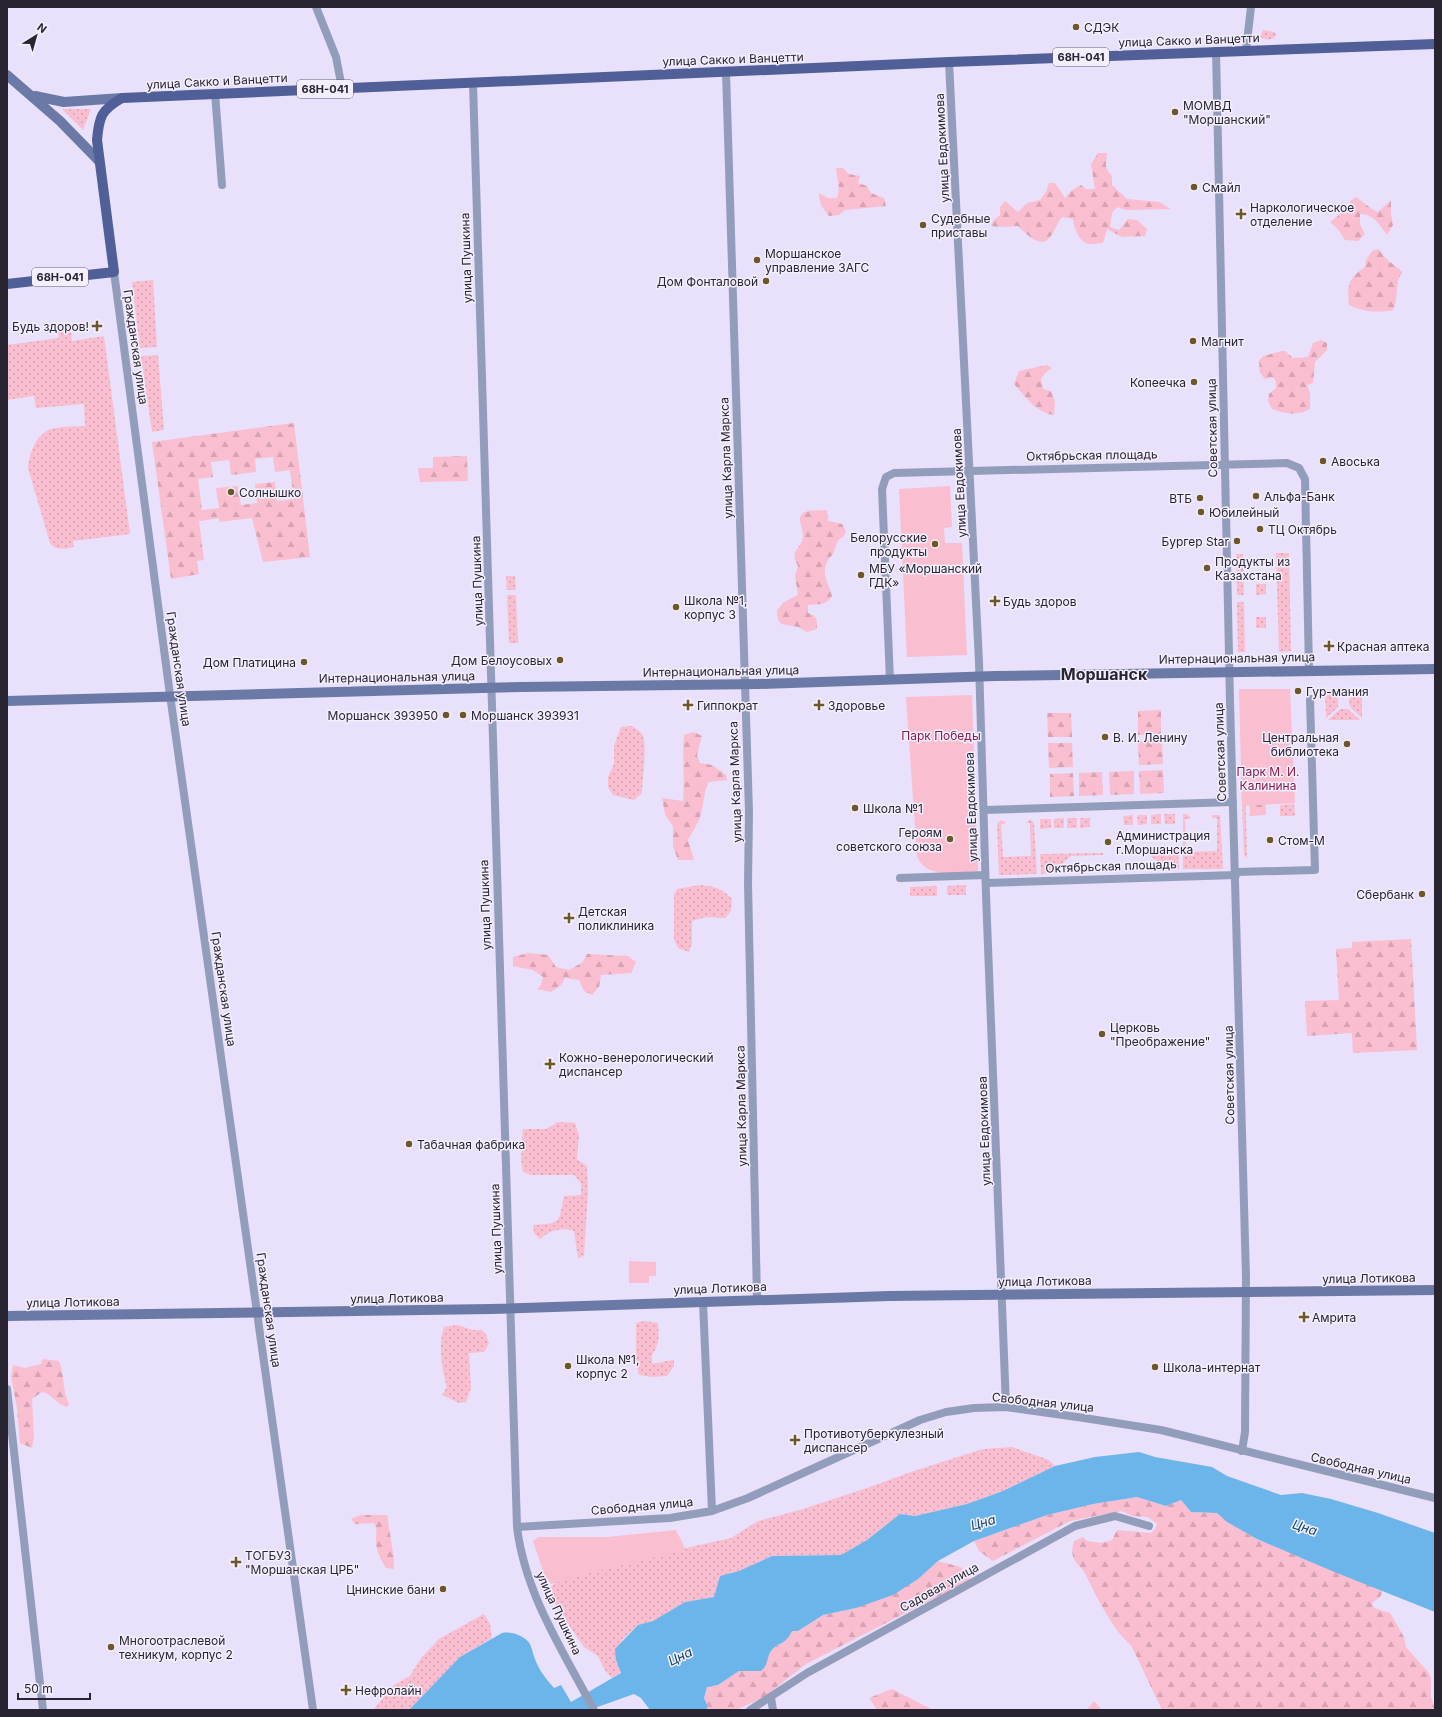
<svg xmlns="http://www.w3.org/2000/svg" width="1442" height="1717" viewBox="0 0 1442 1717" font-family="Inter,sans-serif">
  <style>
    .grass { fill: url(#grass-dots) }
    .forest { fill: url(#forest-firs); fill-rule: evenodd }
    .park { fill: #f9becf }
    .water { fill: #6cb5eb }
    .lines { fill: none; stroke-linecap: round; stroke-linejoin: round }
    .street { stroke: #929dbc; stroke-width: 8 }
    .secondary { stroke: #6b79a7; stroke-width: 10 }
    .primary { stroke: #505f97; stroke-width: 10 }
    .poi-dot { fill: #6c5827; stroke: #f4effe; stroke-width: 1.5 }
    .labels { text-anchor: middle; dominant-baseline: central; stroke-width: 3; stroke-linejoin: round; paint-order: stroke }
    .shield { fill: #f4effe; stroke: #66616e; stroke-width: 1 }
    .shield-label { font-size: 11px; font-weight: bold; fill: #292431 }
    .poi-label { font-size: 12px; fill: #292431; stroke: #f4effe; text-anchor: start }
    .street-label { font-size: 12px; fill: #292431; stroke: #f4effe }
    .park-label { font-size: 12px; fill: #84214a; stroke: #f4effe }
    .water-label { font-size: 13px; font-style: italic; fill: #0e486b; stroke: #f4effe }
    .district-label { font-size: 16px; font-weight: bold; fill: #292431; stroke: #f4effe }
  </style>
  <defs>
    <pattern id="grass-dots" width="8" height="8" patternUnits="userSpaceOnUse"><rect width="8" height="8" fill="#f9becf"/><path d="M2 2h.1M6 6h.1" fill="none" stroke="#d5a3b2" stroke-width="1.8" stroke-linecap="round"/></pattern>
    <pattern id="forest-firs" width="22" height="20" patternUnits="userSpaceOnUse"><rect width="22" height="20" fill="#f9becf"/><path d="M5 1l3.5 6h-7zM16 11l3.5 6h-7z" fill="#d5a3b2"/></pattern>
  </defs>
  <rect width="100%" height="100%" fill="#e9e0fc"/>
  <!-- grass -->
  <path class="grass" d="M1263,30L1274,32L1277,35C1271,41 1267,40 1260,37Z
    M62,109H91L83,130Z
    M153,280L157,347L140,348L132,282Z
    M70,324L72,341L104,336L130,534L73,541L74,547C65,549 56,551 50,543L28,468C29,454 36,434 51,429C61,426 75,427 85,426L84,404L36,408L34,396L7,400V345L59,338L57,326Z
    M158,355L164,430L152,432L141,356Z
    M1276,553H1289L1291,651L1279,652Z
    M1236,554H1243L1244,595H1237Z
    M506,576H515L516,590H507Z
    M1256,584H1266V594L1256,595Z
    M507,595H516L518,643H509Z
    M1237,602H1244L1245,652H1238Z
    M1256,617H1266V628H1256Z
    M1325,688L1338,699V707L1326,718Z
    M1362,688V718L1350,707L1349,699Z
    M1340,709H1348L1360,720H1328Z
    M632,726C635,728 640,731 642,734C648,743 642,780 642,793L634,800L613,795L608,787V777L614,764V746L621,727Z
    M1245,771L1247,858L1244,855L1241,774Z
    M1294,804L1295,816H1280V805Z
    M1161,814V824H1151V815Z
    M1164,814H1175V824H1165Z
    M1183,814H1186L1190,816V819H1185L1186,852L1217,851V818H1212V815H1220L1223,869H1183Z
    M1133,815V825H1124L1123,816Z
    M1137,815H1147V824L1138,825Z
    M1064,818V828H1054V819Z
    M1067,818H1077V828H1067Z
    M1080,818H1090V827L1080,828Z
    M1030,819L1034,823L1037,874L999,875L997,824L1001,820L1005,822V824H1001L1003,857L1031,856L1030,823H1026Z
    M1040,819H1051V828L1040,829Z
    M1178,850L1179,869L1169,870L1147,853L1116,854V852Z
    M1103,853V855L1071,856L1051,873L1041,874L1040,854Z
    M699,885C713,886 722,888 732,899L731,911L725,918L706,917L692,921V943L689,952L678,948L674,939V894L677,889Z
    M966,885V895H947V886Z
    M937,886V896H910V887Z
    M558,1122L575,1123L579,1135L577,1159L587,1166L588,1192L584,1256L578,1258L574,1231C562,1227 550,1230 540,1239L534,1233L533,1225C563,1223 558,1223 564,1196L581,1195V1183L574,1175H531L523,1172L521,1159L523,1129H546Z
    M644,1321L658,1323C659,1336 660,1343 652,1355V1363C660,1364 666,1360 674,1360V1366L667,1376L652,1377L639,1375C634,1359 637,1340 636,1323Z
    M457,1325L473,1330H481L486,1334L489,1344L484,1352L469,1353L471,1388L466,1402L459,1403L442,1395L447,1387C442,1371 438,1343 444,1327Z
    M1012,1447L1049,1460L1055,1466L1003,1491L967,1504L915,1516L900,1514L867,1540L841,1555L772,1556L739,1571L720,1576L714,1597L685,1602L653,1621L638,1625L622,1640L616,1660L621,1672L612,1678L604,1669L598,1656L584,1647L556,1606L550,1589L558,1579L609,1565L731,1538L758,1521L800,1510L867,1488L914,1471L983,1449Z
    M484,1614L490,1624L492,1638L460,1657L409,1710H373L394,1685L410,1676L421,1658L439,1639Z"/>
  <!-- forest -->
  <path class="forest" d="M1098,153H1107C1106,163 1104,169 1112,176V185L1127,199L1159,202L1171,209L1126,210L1117,207L1112,213L1110,227L1119,230L1128,219L1137,220L1147,229L1145,236L1122,237L1107,229L1103,243C1099,243 1095,244 1090,244C1079,243 1074,228 1073,219L1062,217C1057,223 1055,231 1050,237C1041,250 1025,233 1018,226L1002,227L991,226L993,221L1000,215V207L1005,201L1018,212L1027,203L1040,200L1046,192L1049,183H1055L1065,198L1072,190L1081,185L1086,189H1095L1091,164Z
    M836,168H843L849,174L860,176L858,183L867,186L871,193L884,198L886,206L845,210L839,215L829,216C823,209 819,203 819,193L828,198H837C841,186 837,181 836,168Z
    M1356,197C1364,202 1369,208 1378,212L1391,200V214L1393,225L1387,235C1379,224 1374,214 1360,214V224L1365,234L1358,241L1345,240L1338,229L1330,222L1339,215L1344,205L1349,212L1353,213L1350,201Z
    M1379,249C1386,262 1394,263 1402,272C1394,284 1399,298 1393,310C1377,313 1364,312 1349,305C1347,286 1348,278 1365,267L1366,260L1372,251Z
    M1321,340L1327,343V350L1315,362L1313,383L1307,385L1310,393V409C1297,416 1285,414 1272,409L1268,401L1269,394L1276,388V382L1273,377L1265,379L1260,373L1259,361L1263,356L1282,351H1285L1293,358L1308,357L1313,343Z
    M1047,365L1052,368L1045,373L1041,379L1043,389L1051,391L1055,402L1054,415C1035,412 1026,397 1014,384L1019,371Z
    M294,423L310,557L263,562L252,518L219,522V518L201,521H199L204,560L197,561L199,574L171,579L152,442ZM273,457L275,472L290,470L294,499L277,501L275,482L255,484L257,503L241,505L238,486L216,488L219,508L202,510L198,479L213,477L211,462L229,460L231,475L256,472L255,459Z
    M467,456L468,481L420,482L418,468H433V457Z
    M827,510L828,521L842,524L846,531L844,536C835,541 837,546 833,554C831,557 828,559 827,562C821,574 829,584 832,596C826,606 818,604 808,605V613C817,616 817,619 817,629L807,632L798,627L781,624L778,619L777,610L784,602L798,595L795,576L798,566C788,548 803,550 803,535C803,529 797,519 802,514C807,509 820,511 827,510Z
    M1161,710V734L1138,735V711Z
    M1047,713H1071L1072,737H1048Z
    M694,732L702,736L697,755L700,763L712,765L726,775L727,780L708,782C703,795 704,807 699,820C696,827 691,833 688,840L694,860H678L673,846V827L665,814L662,798L683,801C685,779 682,757 684,735Z
    M1162,740L1163,764L1139,765L1138,741Z
    M1048,743H1072L1073,767L1049,768Z
    M1163,770L1164,793L1140,794L1139,771Z
    M1264,770L1266,815L1250,816L1249,771Z
    M1134,771V794L1110,795L1109,772Z
    M1102,772L1103,795L1079,796V773Z
    M1073,773L1074,796L1050,797V774Z
    M1411,939L1417,1050L1353,1053L1352,1033L1307,1036L1305,1001L1339,1000L1336,949L1352,948V942Z
    M528,953L548,955L556,967L569,970L583,962L587,954L628,956L636,962L631,973L601,975L599,987L592,995L584,991L579,980L565,978L561,985L551,992L537,989L541,985L543,977L533,970L513,966V957Z
    M43,1359L59,1361C65,1376 62,1390 69,1404L67,1407C55,1403 54,1395 42,1392L32,1399L34,1436L32,1448L20,1443L17,1408L11,1377L13,1365L25,1368L41,1364Z
    M1137,1497L1166,1506L1181,1500L1191,1512L1217,1513L1227,1522L1257,1539L1382,1591L1381,1596L1372,1603L1374,1608L1390,1613L1404,1637L1406,1647L1429,1673L1431,1679V1697L1435,1710H1162L1131,1645C1110,1628 1096,1593 1083,1570C1073,1561 1070,1554 1074,1541L1083,1537L1087,1541L1102,1543L1112,1540L1117,1530L1151,1533L1155,1529L1157,1524L1148,1517L1132,1516L1122,1511L1070,1521L993,1561L979,1551L974,1541L1047,1515L1093,1504Z
    M360,1515H387L394,1559V1569L386,1568C381,1560 376,1551 376,1541C376,1533 378,1530 374,1523L355,1524L351,1519Z
    M938,1561L961,1567L970,1580L806,1664L764,1697L736,1710H706L708,1707L704,1698L707,1687L718,1685L739,1671H761C767,1666 767,1656 771,1651C779,1641 785,1646 792,1631H798L823,1615L856,1608L918,1579Z
    M892,1689L933,1710H877L869,1698Z
    M1094,1701L1101,1709L1102,1710H1087Z"/>
  <!-- park -->
  <path class="park" d="M950,486L952,527L944,528L945,543H962L967,655L907,657L899,489Z
    M1239,689H1290L1295,803L1242,806Z
    M972,695L978,871C958,872 926,880 917,856L906,697Z
    M629,1261L656,1262V1276H649V1283H629Z
    M676,1530L686,1550L586,1574L551,1584L544,1574L533,1541L539,1537H607Z"/>
  <!-- water -->
  <path class="water" d="M1139,1452L1155,1457L1212,1467L1227,1476L1281,1495L1302,1493L1331,1499L1378,1513L1435,1533V1612L1332,1571L1257,1539L1227,1522L1217,1513L1191,1512L1181,1500L1166,1506L1137,1497L1093,1504L1047,1515L974,1541L938,1561L918,1579L893,1595L856,1608L823,1615L798,1631H792C785,1646 779,1641 771,1651C767,1656 768,1666 761,1671H739L718,1685L707,1687L704,1698L708,1707L706,1710H650L641,1698L634,1694L589,1710H409L460,1657L502,1633C511,1631 525,1636 530,1644C532,1648 533,1655 535,1659C539,1670 546,1679 554,1688L561,1685L571,1702L621,1673L616,1660L615,1649L638,1625L653,1621L685,1602L714,1597L720,1576L739,1571L772,1556L841,1555L867,1540L900,1514L915,1516L967,1504L1003,1491L1055,1466L1095,1457Z"/>
  <g class="lines">
    <!-- street -->
    <path class="street" d="M316,7L336,57L342,88
      M1246,50L1251,7
      M1216,51L1230,701L1246,1277L1245,1432L1242,1451
      M949,62L979,662L986,895L1006,1407
      M726,72L749,812L748,883L757,1299
      M473,83L517,1527C525,1594 563,1651 594,1710
      M215,93L222,185
      M114,272L170,695L313,1710
      M890,680L882,489L886,477L894,473L1287,463L1299,468L1305,479L1309,670
      M984,810L1233,802
      M1236,872L1315,870L1310,699
      M900,878L985,875
      M986,883L1236,875
      M703,1302L712,1511
      M7,1389L43,1710
      M517,1527L670,1518L712,1511L748,1498L920,1420L946,1412L974,1408L1006,1407L1084,1418L1161,1430L1435,1498
      M771,1698L773,1710
      M750,1710L807,1673L1075,1526L1115,1516L1149,1526"/>
    <!-- secondary -->
    <path class="secondary" d="M7,75L60,121L99,161
      M35,96L64,102L122,98
      M7,701L521,687L759,684L995,676L1435,669
      M7,1316L491,1309L889,1296L1435,1290"/>
    <!-- primary -->
    <path class="primary" d="M7,284L114,272L97,140C99,117 101,110 122,98L949,62L1435,44"/>
  </g>
  <!-- markers -->
  <g class="poi-dot">
    <circle cx="1076" cy="27" r="4"/>
    <circle cx="1175" cy="112" r="4"/>
    <circle cx="1194" cy="187" r="4"/>
    <path d="M1239 208h4v4h4v4h-4v4h-4v-4h-4v-4h4z"/>
    <circle cx="923" cy="225" r="4"/>
    <circle cx="757" cy="260" r="4"/>
    <circle cx="766" cy="281" r="4"/>
    <path d="M95 320h4v4h4v4h-4v4h-4v-4h-4v-4h4z"/>
    <circle cx="1193" cy="341" r="4"/>
    <circle cx="1194" cy="382" r="4"/>
    <circle cx="1323" cy="461" r="4"/>
    <circle cx="231" cy="492" r="4"/>
    <circle cx="1256" cy="496" r="4"/>
    <circle cx="1200" cy="498" r="4"/>
    <circle cx="1201" cy="512" r="4"/>
    <circle cx="1260" cy="529" r="4"/>
    <circle cx="1237" cy="541" r="4"/>
    <circle cx="935" cy="544" r="4"/>
    <circle cx="1207" cy="568" r="4"/>
    <circle cx="861" cy="575" r="4"/>
    <path d="M993 595h4v4h4v4h-4v4h-4v-4h-4v-4h4z"/>
    <circle cx="676" cy="607" r="4"/>
    <path d="M1327 640h4v4h4v4h-4v4h-4v-4h-4v-4h4z"/>
    <circle cx="560" cy="660" r="4"/>
    <circle cx="304" cy="662" r="4"/>
    <circle cx="1298" cy="691" r="4"/>
    <path d="M686 699h4v4h4v4h-4v4h-4v-4h-4v-4h4z"/>
    <path d="M817 699h4v4h4v4h-4v4h-4v-4h-4v-4h4z"/>
    <circle cx="446" cy="715" r="4"/>
    <circle cx="463" cy="715" r="4"/>
    <circle cx="1105" cy="737" r="4"/>
    <circle cx="1347" cy="744" r="4"/>
    <circle cx="855" cy="808" r="4"/>
    <circle cx="950" cy="839" r="4"/>
    <circle cx="1270" cy="840" r="4"/>
    <circle cx="1108" cy="842" r="4"/>
    <circle cx="1422" cy="894" r="4"/>
    <path d="M567 912h4v4h4v4h-4v4h-4v-4h-4v-4h4z"/>
    <circle cx="1102" cy="1034" r="4"/>
    <path d="M548 1058h4v4h4v4h-4v4h-4v-4h-4v-4h4z"/>
    <circle cx="409" cy="1144" r="4"/>
    <path d="M1302 1311h4v4h4v4h-4v4h-4v-4h-4v-4h4z"/>
    <circle cx="568" cy="1366" r="4"/>
    <circle cx="1155" cy="1367" r="4"/>
    <path d="M793 1434h4v4h4v4h-4v4h-4v-4h-4v-4h4z"/>
    <path d="M234 1556h4v4h4v4h-4v4h-4v-4h-4v-4h4z"/>
    <circle cx="443" cy="1589" r="4"/>
    <circle cx="111" cy="1647" r="4"/>
    <path d="M344 1684h4v4h4v4h-4v4h-4v-4h-4v-4h4z"/>
  </g>
  <g class="labels">
    <!-- shield labels -->
    <g class="shield">
      <rect x="1053" y="48" width="56" height="18" rx="3"/>
      <rect x="297" y="80" width="56" height="18" rx="3"/>
      <rect x="32" y="268" width="56" height="18" rx="3"/>
    </g>
    <g class="shield-label">
      <text x="1081" y="57">68Н-041</text>
      <text x="325" y="89">68Н-041</text>
      <text x="60" y="277">68Н-041</text>
    </g>
    <!-- poi labels -->
    <g class="poi-label">
      <text x="1084" y="27">СДЭК</text>
      <text x="1183" y="105">МОМВД<tspan x="1183" dy="14">"Моршанский"</tspan></text>
      <text x="1202" y="187">Смайл</text>
      <text x="1250" y="207">Наркологическое<tspan x="1250" dy="14">отделение</tspan></text>
      <text x="931" y="218">Судебные<tspan x="931" dy="14">приставы</tspan></text>
      <text x="765" y="253">Моршанское<tspan x="765" dy="14">управление ЗАГС</tspan></text>
      <text x="758" y="281" text-anchor="end">Дом Фонталовой</text>
      <text x="89" y="326" text-anchor="end">Будь здоров!</text>
      <text x="1201" y="341">Магнит</text>
      <text x="1186" y="382" text-anchor="end">Копеечка</text>
      <text x="1331" y="461">Авоська</text>
      <text x="239" y="492">Солнышко</text>
      <text x="1264" y="496">Альфа-Банк</text>
      <text x="1192" y="498" text-anchor="end">ВТБ</text>
      <text x="1209" y="512">Юбилейный</text>
      <text x="1268" y="529">ТЦ Октябрь</text>
      <text x="927" y="537" text-anchor="end">Белорусские<tspan x="927" dy="14">продукты</tspan></text>
      <text x="1229" y="541" text-anchor="end">Бургер Star</text>
      <text x="1215" y="561">Продукты из<tspan x="1215" dy="14">Казахстана</tspan></text>
      <text x="869" y="568">МБУ «Моршанский<tspan x="869" dy="14">ГДК»</tspan></text>
      <text x="684" y="600">Школа №1,<tspan x="684" dy="14">корпус 3</tspan></text>
      <text x="1003" y="601">Будь здоров</text>
      <text x="1337" y="646">Красная аптека</text>
      <text x="552" y="660" text-anchor="end">Дом Белоусовых</text>
      <text x="296" y="662" text-anchor="end">Дом Платицина</text>
      <text x="1306" y="691">Гур-мания</text>
      <text x="697" y="705">Гиппократ</text>
      <text x="828" y="705">Здоровье</text>
      <text x="438" y="715" text-anchor="end">Моршанск 393950</text>
      <text x="471" y="715">Моршанск 393931</text>
      <text x="1113" y="737">В. И. Ленину</text>
      <text x="1339" y="737" text-anchor="end">Центральная<tspan x="1339" dy="14">библиотека</tspan></text>
      <text x="863" y="808">Школа №1</text>
      <text x="942" y="832" text-anchor="end">Героям<tspan x="942" dy="14">советского союза</tspan></text>
      <text x="1116" y="835">Администрация<tspan x="1116" dy="14">г.Моршанска</tspan></text>
      <text x="1278" y="840">Стом-М</text>
      <text x="1414" y="894" text-anchor="end">Сбербанк</text>
      <text x="578" y="911">Детская<tspan x="578" dy="14">поликлиника</tspan></text>
      <text x="1110" y="1027">Церковь<tspan x="1110" dy="14">"Преображение"</tspan></text>
      <text x="559" y="1057">Кожно-венерологический<tspan x="559" dy="14">диспансер</tspan></text>
      <text x="417" y="1144">Табачная фабрика</text>
      <text x="1312" y="1317">Амрита</text>
      <text x="576" y="1359">Школа №1,<tspan x="576" dy="14">корпус 2</tspan></text>
      <text x="1163" y="1367">Школа-интернат</text>
      <text x="804" y="1433">Противотуберкулезный<tspan x="804" dy="14">диспансер</tspan></text>
      <text x="245" y="1555">ТОГБУЗ<tspan x="245" dy="14">"Моршанская ЦРБ"</tspan></text>
      <text x="435" y="1589" text-anchor="end">Цнинские бани</text>
      <text x="119" y="1640">Многоотраслевой<tspan x="119" dy="14">техникум, корпус 2</tspan></text>
      <text x="355" y="1690">Нефролайн</text>
    </g>
    <!-- street labels -->
    <g class="street-label">
      <text transform="translate(1189 40) rotate(-2)">улица Сакко и Ванцетти</text>
      <text transform="translate(733 59) rotate(-2)">улица Сакко и Ванцетти</text>
      <text transform="translate(217 81) rotate(-3)">улица Сакко и Ванцетти</text>
      <text transform="translate(942 148) rotate(-93)">улица Евдокимова</text>
      <text transform="translate(466 258) rotate(-92)">улица Пушкина</text>
      <text transform="translate(136 347) rotate(82)">Гражданская улица</text>
      <text transform="translate(1212 428) rotate(-91)">Советская улица</text>
      <text transform="translate(1092 455) rotate(-1)">Октябрьская площадь</text>
      <text transform="translate(726 458) rotate(-92)">улица Карла Маркса</text>
      <text transform="translate(959 483) rotate(-93)">улица Евдокимова</text>
      <text transform="translate(477 581) rotate(-92)">улица Пушкина</text>
      <text transform="translate(1237 658) rotate(-1)">Интернациональная улица</text>
      <text transform="translate(179 669) rotate(82)">Гражданская улица</text>
      <text transform="translate(721 671) rotate(-1)">Интернациональная улица</text>
      <text transform="translate(397 677) rotate(-1)">Интернациональная улица</text>
      <text transform="translate(1220 752) rotate(-92)">Советская улица</text>
      <text transform="translate(735 782) rotate(-92)">улица Карла Маркса</text>
      <text transform="translate(971 807) rotate(-92)">улица Евдокимова</text>
      <text transform="translate(1111 866) rotate(-2)">Октябрьская площадь</text>
      <text transform="translate(485 905) rotate(-92)">улица Пушкина</text>
      <text transform="translate(224 989) rotate(82)">Гражданская улица</text>
      <text transform="translate(1229 1075) rotate(-91)">Советская улица</text>
      <text transform="translate(741 1106) rotate(-91)">улица Карла Маркса</text>
      <text transform="translate(984 1131) rotate(-92)">улица Евдокимова</text>
      <text transform="translate(496 1229) rotate(-92)">улица Пушкина</text>
      <text transform="translate(1369 1278) rotate(-1)">улица Лотикова</text>
      <text transform="translate(1045 1281) rotate(-1)">улица Лотикова</text>
      <text transform="translate(720 1288) rotate(-2)">улица Лотикова</text>
      <text transform="translate(397 1298) rotate(-1)">улица Лотикова</text>
      <text transform="translate(73 1302) rotate(-1)">улица Лотикова</text>
      <text transform="translate(269 1310) rotate(82)">Гражданская улица</text>
      <text transform="translate(1043 1402) rotate(6)">Свободная улица</text>
      <text transform="translate(1361 1468) rotate(13)">Свободная улица</text>
      <text transform="translate(642 1506) rotate(-5)">Свободная улица</text>
      <text transform="translate(939 1587) rotate(-29)">Садовая улица</text>
      <text transform="translate(559 1613) rotate(65)">улица Пушкина</text>
    </g>
    <!-- park labels -->
    <g class="park-label">
      <text x="941" y="735">Парк Победы</text>
      <text x="1268" y="771">Парк М. И.<tspan x="1268" dy="14">Калинина</tspan></text>
    </g>
    <!-- water labels -->
    <g class="water-label">
      <text transform="translate(983 1522) rotate(-16)">Цна</text>
      <text transform="translate(1305 1527) rotate(18)">Цна</text>
      <text transform="translate(680 1656) rotate(-26)">Цна</text>
    </g>
    <!-- district labels -->
    <g class="district-label">
      <text x="1104" y="674">Моршанск</text>
    </g>
  </g>
  <!-- border -->
  <rect width="1442" height="1717" fill="none" stroke="#292431" stroke-width="16"/>
  <!-- north arrow -->
  <g transform="translate(36 36) rotate(37)" stroke="#f4effe" stroke-width="3" paint-order="stroke">
  <path d="M0-3L7 15L0 10L-7 15Z" fill="#292431"/>
  <text y="-6" font-size="11" font-weight="bold" text-anchor="middle" fill="#292431">N</text>
  </g>
  <!-- scale -->
  <path d="M18 1693v6h72v-6" fill="none" stroke="#292431" stroke-width="2"/>
  <text x="24" y="1693" font-size="12" fill="#292431" stroke="#f4effe" stroke-width="3" paint-order="stroke">50 m</text>
</svg>
